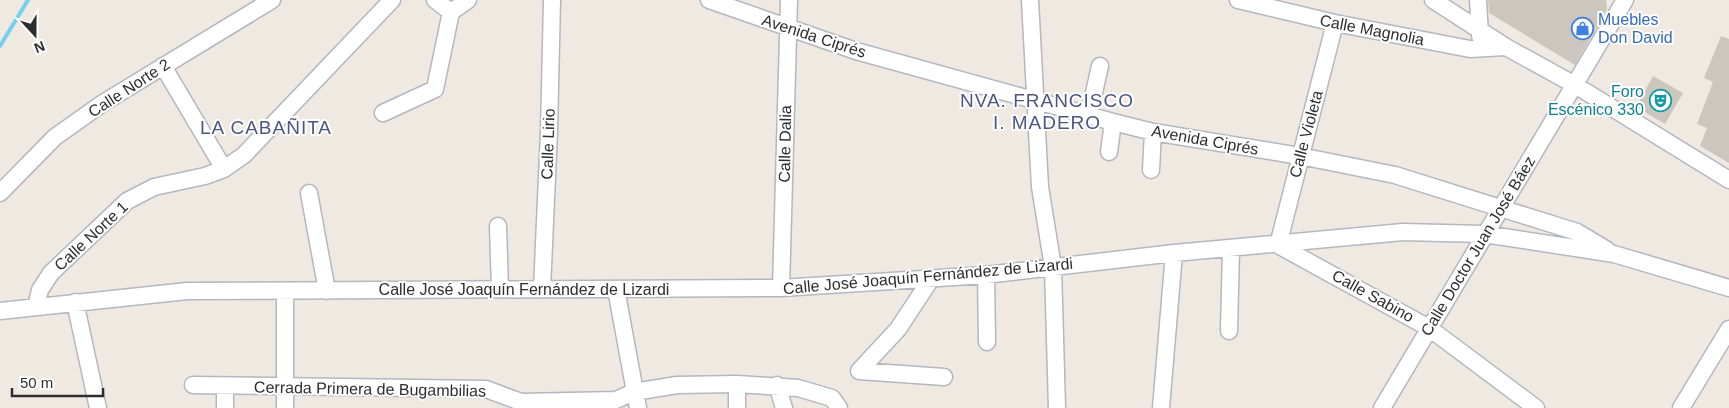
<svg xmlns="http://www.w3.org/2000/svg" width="1729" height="408" viewBox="0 0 1729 408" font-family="Helvetica,sans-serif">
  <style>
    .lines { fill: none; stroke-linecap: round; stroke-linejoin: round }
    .stream { stroke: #75cff0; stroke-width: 4 }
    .building { fill: #cbc7bf }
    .minor-casing { stroke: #b4b7c1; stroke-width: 19 }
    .minor { stroke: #fff; stroke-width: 16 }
    .labels { text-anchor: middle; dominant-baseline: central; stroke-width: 4; stroke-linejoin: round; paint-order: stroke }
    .shop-label { font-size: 16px; fill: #366cbe; stroke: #fff; text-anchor: start }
    .street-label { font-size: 16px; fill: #2e2e2e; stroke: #fff }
    .culture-label { font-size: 16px; fill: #0d838f; stroke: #fff; text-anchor: end }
    .quarter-label { font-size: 19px; letter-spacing: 1px; fill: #4d5680; stroke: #fff }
  </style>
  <rect width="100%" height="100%" fill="#efe9e1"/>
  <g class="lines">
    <!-- stream -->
    <path class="stream" d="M0,46L28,0"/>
  </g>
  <!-- building -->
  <path class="building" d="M1488,0H1606L1607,10L1575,65L1489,13Z
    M1721,36L1729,39V163L1700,146L1707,128L1697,124L1713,82L1704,78Z
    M1653,76L1683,93L1665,124L1636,107Z"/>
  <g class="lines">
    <defs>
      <path id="minor" d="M435,0L451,12
        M709,0L856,51L1113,122L1153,132L1300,156L1395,175L1577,232L1607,250
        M1030,0L1040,187L1053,267L1057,408
        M1238,0L1335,23L1470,49L1506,47
        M1433,0L1506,47L1575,85L1729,180
        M1478,0L1480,36
        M451,12L468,0
        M163,66L224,169
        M383,113L435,89L451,12
        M1089,115L1100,66
        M1109,152L1113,122
        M1151,170L1153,132
        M0,193L55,137L103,103L272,0
        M309,193L327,291
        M498,226L500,289
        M1278,245L1429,328L1536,408
        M1278,245L1335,23
        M986,275L987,342
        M931,279L898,329L859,371L944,377
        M781,288L789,0
        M542,289L549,132L552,0
        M616,289L638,408
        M285,291V408
        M75,302L98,408
        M36,307L40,290L51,273L127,201L154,187L205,176L224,169L244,155L392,0
        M0,311L187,291L781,288L986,275L1174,253L1403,232L1484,234L1614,254L1729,288
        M1229,331L1231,249
        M737,384V408
        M193,385L486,389L521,402L616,400L634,392L677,385L737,384L798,388L832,398L839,408
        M777,385L784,408
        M225,386V408
        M1161,408L1174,253
        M1382,408L1625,0
        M1681,408L1729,329"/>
    </defs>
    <!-- minor casing -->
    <use href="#minor" class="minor-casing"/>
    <!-- minor -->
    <use href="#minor" class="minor"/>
  </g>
  <!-- icons -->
  <defs>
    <symbol id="shop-ring" viewBox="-11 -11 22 22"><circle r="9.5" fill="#fff" stroke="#3f7fe0" stroke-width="1.5"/><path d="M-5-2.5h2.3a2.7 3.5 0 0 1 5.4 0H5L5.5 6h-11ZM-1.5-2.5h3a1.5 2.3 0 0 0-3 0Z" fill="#3f7fe0"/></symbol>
    <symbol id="theatre-ring" viewBox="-11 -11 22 22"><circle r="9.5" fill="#fff" stroke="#0f9aa8" stroke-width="1.5"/><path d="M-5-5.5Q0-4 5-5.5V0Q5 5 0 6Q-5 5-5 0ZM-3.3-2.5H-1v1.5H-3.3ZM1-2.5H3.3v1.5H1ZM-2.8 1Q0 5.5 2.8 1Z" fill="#0f9aa8"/></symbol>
  </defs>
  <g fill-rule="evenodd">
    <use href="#shop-ring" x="1570" y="16" width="25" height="25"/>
    <use href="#theatre-ring" x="1648" y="88" width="25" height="25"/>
  </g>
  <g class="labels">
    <!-- shop labels -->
    <g class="shop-label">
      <text x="1598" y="19">Muebles<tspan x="1598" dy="18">Don David</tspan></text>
    </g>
    <!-- street labels -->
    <g class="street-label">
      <text transform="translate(1372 30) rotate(11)">Calle Magnolia</text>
      <text transform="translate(814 36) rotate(18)">Avenida Ciprés</text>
      <text transform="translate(129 88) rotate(-33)">Calle Norte 2</text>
      <text transform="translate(1306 134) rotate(-75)">Calle Violeta</text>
      <text transform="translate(1205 140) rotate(10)">Avenida Ciprés</text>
      <text transform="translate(548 144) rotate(-88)">Calle Lirio</text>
      <text transform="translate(785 144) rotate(-89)">Calle Dalia</text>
      <text transform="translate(91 236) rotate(-43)">Calle Norte 1</text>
      <text transform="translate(1478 246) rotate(-59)">Calle Doctor Juan José Báez</text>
      <text transform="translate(928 276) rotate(-5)">Calle José Joaquín Fernández de Lizardi</text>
      <text x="524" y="289">Calle José Joaquín Fernández de Lizardi</text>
      <text transform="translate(1373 296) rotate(29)">Calle Sabino</text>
      <text transform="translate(370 389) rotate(1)">Cerrada Primera de Bugambilias</text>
    </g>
    <!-- culture labels -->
    <g class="culture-label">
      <text x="1644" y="91">Foro<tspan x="1644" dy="18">Escénico 330</tspan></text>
    </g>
    <!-- quarter labels -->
    <g class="quarter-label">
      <text x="1047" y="100">NVA. FRANCISCO<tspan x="1047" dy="22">I. MADERO</tspan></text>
      <text x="266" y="127">LA CABAÑITA</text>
    </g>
  </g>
  <!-- north arrow -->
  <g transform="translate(35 35) rotate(159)" stroke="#ffffff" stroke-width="4" paint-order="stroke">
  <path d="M0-4L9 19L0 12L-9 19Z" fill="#2e2e2e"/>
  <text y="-8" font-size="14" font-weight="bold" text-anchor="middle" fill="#2e2e2e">N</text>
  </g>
  <!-- scale -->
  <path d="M12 388v8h91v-8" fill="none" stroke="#2e2e2e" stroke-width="2.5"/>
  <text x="20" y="388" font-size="15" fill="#2e2e2e" stroke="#ffffff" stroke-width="4" paint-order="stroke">50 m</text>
</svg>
